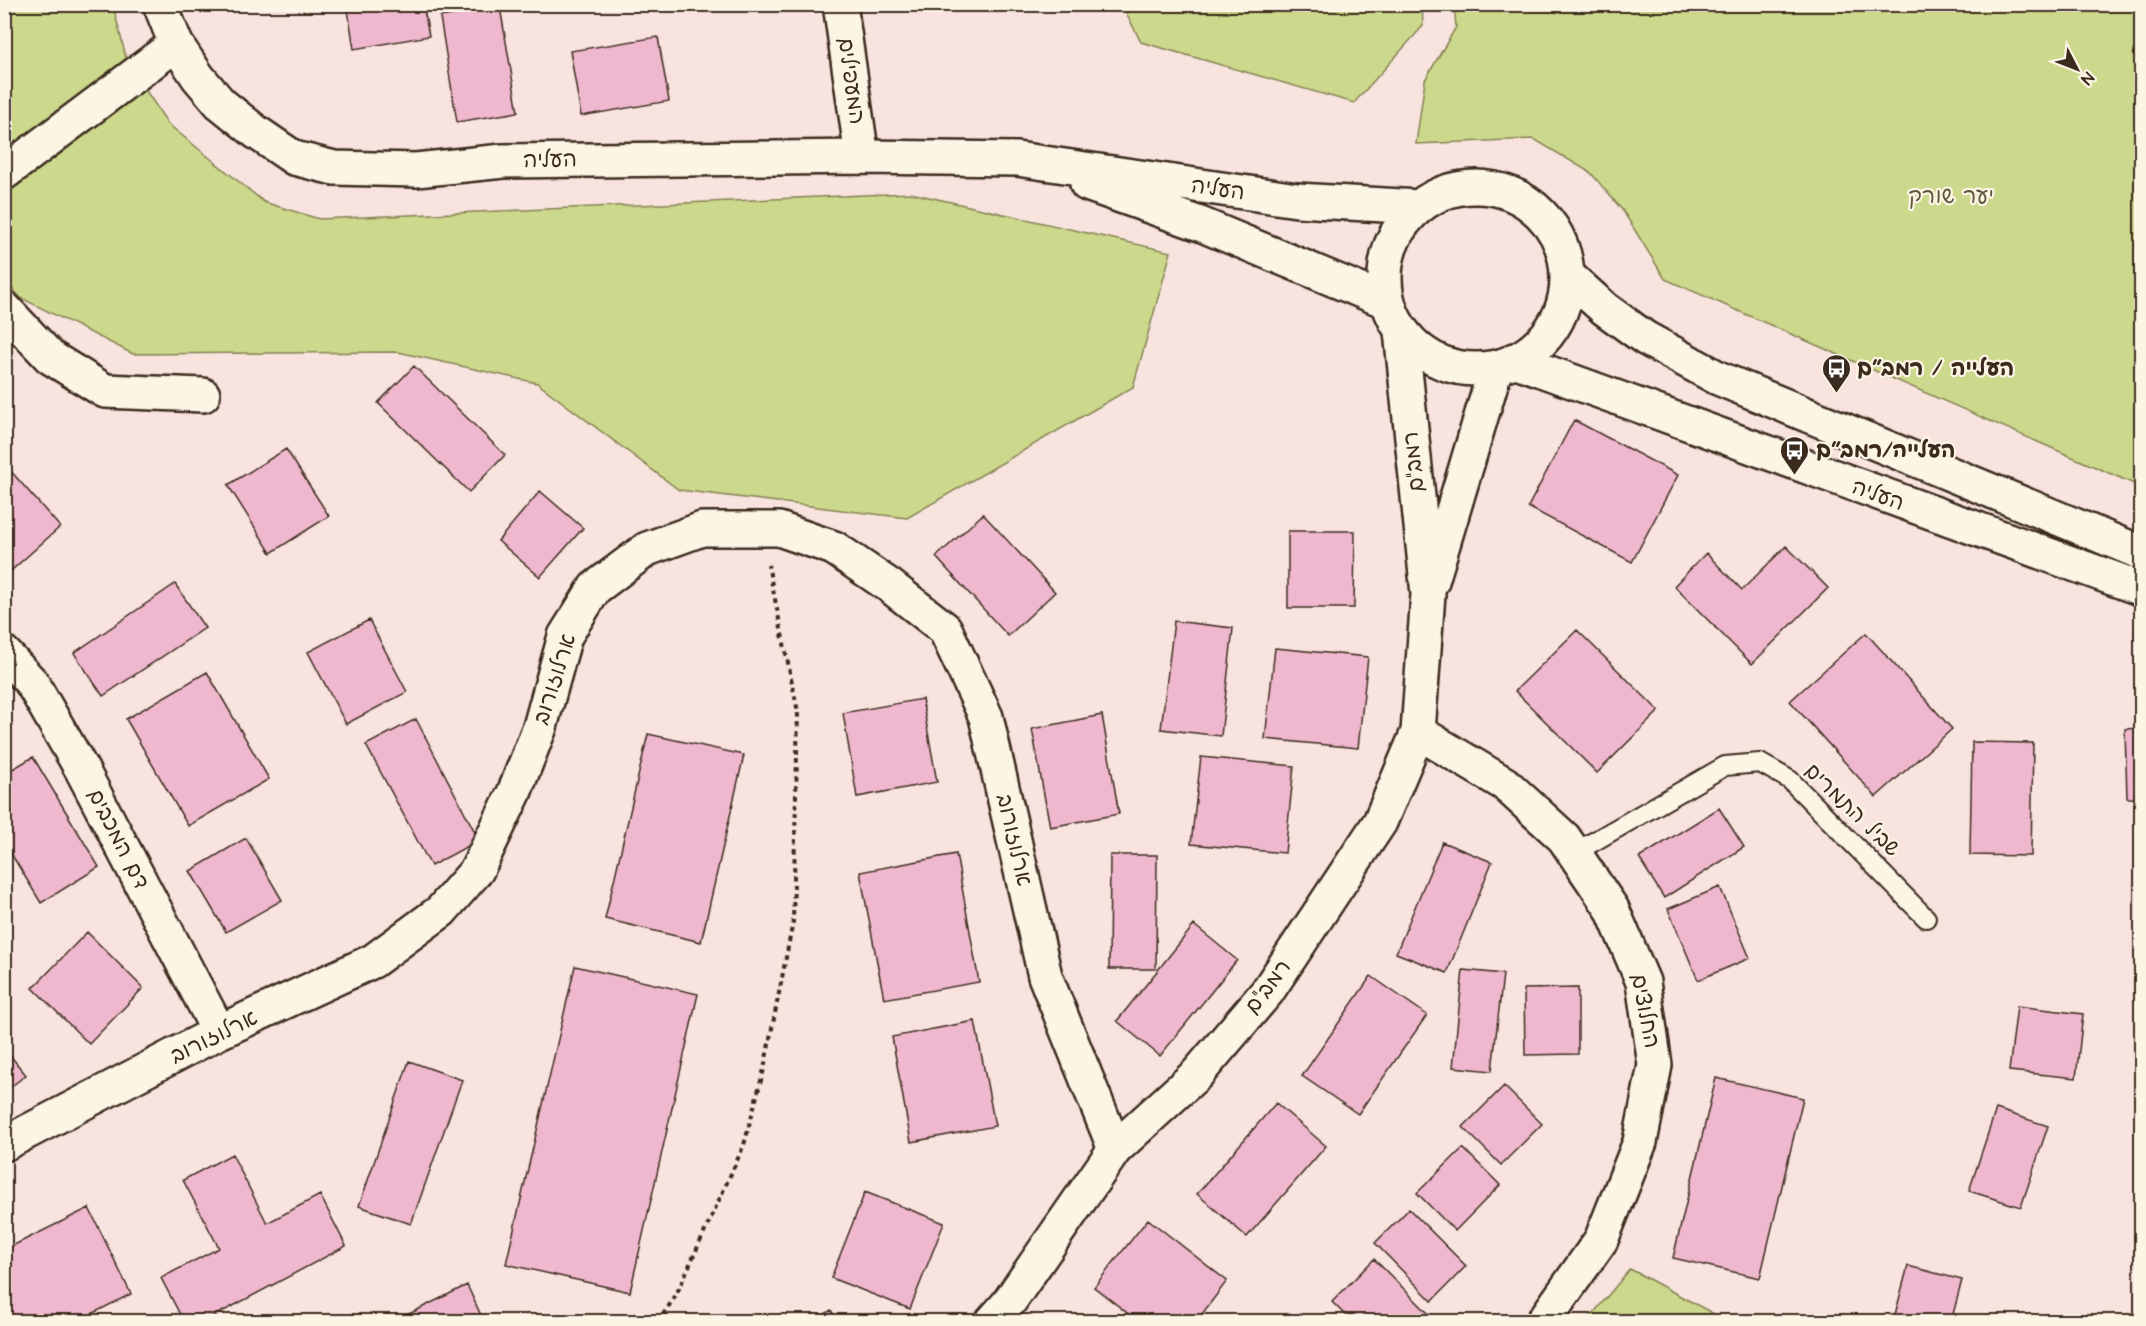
<svg xmlns="http://www.w3.org/2000/svg" width="2146" height="1326" viewBox="0 0 2146 1326" font-family="'Architects Daughter','Playpen Sans Hebrew',sans-serif">
  <style>
    .green { fill: #ccd88b; stroke: #848154; stroke-width: 1.5 }
    .building { fill: #f0b8ce; stroke: #3b2a1e; stroke-width: 1.5 }
    .lines { fill: none; stroke-linecap: round; stroke-linejoin: round }
    .lane-casing { stroke: #3b2a1e; stroke-width: 22 }
    .street-casing { stroke: #3b2a1e; stroke-width: 38 }
    .secondary-casing { stroke: #3b2a1e; stroke-width: 38 }
    .path { stroke: #3b2a1e; stroke-width: 4; stroke-dasharray: 4.5 4.5; stroke-linecap: butt }
    .lane { stroke: #fcf5e5; stroke-width: 18 }
    .street { stroke: #fcf5e5; stroke-width: 33 }
    .secondary { stroke: #fcf5e5; stroke-width: 33 }
    .labels { text-anchor: middle; dominant-baseline: central; stroke-width: 4.5; stroke-linejoin: round; paint-order: stroke }
    .street-label { font-size: 22px; fill: #3b2a1e; stroke: #fcf5e5 }
    .park-label { font-size: 22px; fill: #5f5639; stroke: #fcf5e5 }
    .poi-label { font-size: 22px; font-weight: bold; fill: #3b2a1e; stroke: #fcf5e5; text-anchor: start }
  </style>
  <rect width="100%" height="100%" fill="#f8e3de"/>
  <filter id="ink" filterUnits="userSpaceOnUse"><feTurbulence type="fractalNoise" baseFrequency=".0167" numOctaves="2"/><feDisplacementMap in="SourceGraphic" scale="12" xChannelSelector="R" yChannelSelector="G"/><feConvolveMatrix kernelMatrix="1 2 1 2 8 2 1 2 1" color-interpolation-filters="sRGB"/></filter>
  <g filter="url(#ink)">
    <!-- green -->
    <path class="green" d="M5,4L113,5L127,62L168,124L264,202L319,219L911,193L1171,252L1133,387L907,518L679,490L537,383L398,352L133,354L21,298L5,281Z
      M1122,5H1422L1423,26L1354,103L1141,42Z
      M1454,5H2141V487L1665,279L1623,211L1591,173L1534,139L1416,144L1425,80L1456,27Z
      M1630,1269L1727,1321H1587Z"/>
    <!-- building -->
    <path class="building" d="M347,4H423L429,36L354,49Z
      M500,7L518,112L457,122L440,17Z
      M658,37L669,101L581,116L570,51Z
      M414,366L505,455L469,492L378,403Z
      M1574,420L1678,475L1632,562L1528,507Z
      M286,449L329,516L271,553L228,485Z
      M9,469L60,527L4,577V473Z
      M540,491L583,528L540,577L498,541Z
      M983,514L1055,592L1008,636L936,557Z
      M1288,531H1355L1354,608H1288Z
      M1786,546L1828,588L1752,664L1674,586L1706,553L1742,590Z
      M175,584L205,628L103,696L74,653Z
      M369,620L407,692L346,724L308,652Z
      M1174,621L1233,628L1221,736L1161,729Z
      M1577,630L1659,711L1597,773L1515,691Z
      M1866,633L1952,729L1876,797L1790,701Z
      M1275,648L1368,657L1358,748L1265,739Z
      M207,672L269,779L188,826L126,719Z
      M922,699L937,782L857,797L843,713Z
      M1102,715L1119,814L1050,827L1032,729Z
      M416,719L479,840L431,866L366,745Z
      M2142,728V798H2127L2125,729Z
      M648,734L744,755L701,942L605,919Z
      M1972,742L2033,743L2031,856L1970,855Z
      M33,757L99,867L41,903L4,842V774Z
      M1201,757L1294,766L1285,853L1191,844Z
      M1719,808L1744,847L1664,898L1639,858Z
      M246,838L282,900L226,932L190,871Z
      M1442,842L1492,862L1447,973L1396,953Z
      M956,854L979,982L884,999L860,872Z
      M1110,855H1157L1156,969H1109Z
      M1720,887L1750,958L1698,980L1668,909Z
      M1194,925L1237,960L1160,1056L1117,1021Z
      M87,932L143,988L89,1044L33,988Z
      M575,966L698,994L630,1292L506,1264Z
      M1463,970L1503,974L1492,1071L1453,1067Z
      M1371,976L1427,1015L1358,1114L1302,1076Z
      M1578,988V1054L1525,1055L1524,989Z
      M2017,1006L2083,1014L2076,1078L2009,1071Z
      M975,1021L995,1126L911,1142L892,1037Z
      M4,1048L26,1075L4,1092Z
      M409,1061L462,1080L411,1224L359,1206Z
      M1716,1078L1803,1098L1760,1278L1673,1258Z
      M1504,1086L1542,1124L1501,1165L1463,1127Z
      M1276,1103L1326,1146L1247,1237L1197,1194Z
      M1996,1109L2048,1126L2021,1207L1969,1191Z
      M1463,1148L1500,1185L1455,1231L1417,1193Z
      M232,1154L267,1223L320,1195L346,1246L203,1322H184L161,1278L219,1248L183,1180Z
      M865,1192L944,1223L910,1309L831,1278Z
      M89,1208L131,1294L76,1322H4V1250Z
      M1409,1209L1466,1266L1432,1301L1375,1243Z
      M1148,1219L1227,1281L1196,1322H1139L1094,1287Z
      M1374,1259L1437,1322H1352L1332,1302Z
      M1908,1266L1962,1280L1951,1322H1893Z
      M467,1285L484,1322H393Z
      M831,1310L838,1322H814Z"/>
    <g class="lines">
      <defs>
        <path id="lane" d="M1574,853L1725,766L1760,763L1790,780L1926,918"/>
        <path id="street" d="M840,4L862,157
          M4,173L176,44
          M4,308L50,357L105,391L203,395
          M4,653L32,683L82,770L219,1032
          M1418,732L1505,784L1564,838L1612,909L1643,982L1655,1065L1640,1142L1601,1240L1543,1322
          M4,1144L219,1032L373,961L441,911L477,870L514,793L540,727L565,636L595,588L647,549L702,529H779L834,548L890,586L945,629L986,717L1045,976L1115,1149"/>
        <path id="secondary" d="M160,4L176,44L198,77L220,103L256,132L294,158L334,168L416,170L503,161L862,157L1017,159L1297,200L1419,207
          M1087,184L1200,224L1388,302
          M1385 278a91 91 0 1 1 182 0a91 91 0 1 1-182 0Z
          M1567,275L1605,309L1645,338L1718,378L2142,553
          M1514,360C1724,435 1932,514 2142,589
          M1432,581L1496,367
          M992,1322L1007,1305L1115,1149L1197,1074L1267,992L1380,822L1418,732L1428,594L1401,331"/>
      </defs>
      <!-- lane casing -->
      <use href="#lane" class="lane-casing"/>
      <!-- street casing -->
      <use href="#street" class="street-casing"/>
      <!-- secondary casing -->
      <use href="#secondary" class="secondary-casing"/>
      <!-- path -->
      <path class="path" d="M658,1322L676,1295L744,1145L764,1069L793,922L798,712L768,565"/>
      <!-- lane -->
      <use href="#lane" class="lane"/>
      <!-- street -->
      <use href="#street" class="street"/>
      <!-- secondary -->
      <use href="#secondary" class="secondary"/>
    </g>
  </g>
  <!-- icons -->
  <defs>
    <symbol id="bus-pin" viewBox="-11 -11 22 30"><path d="M0 17L-7.5 6A9.5 9.5 0 1 1 7.5 6Z" fill="#3b2a1e" stroke="#fcf5e5"/><path d="M-5-6H5V4H4V6H2V4H-2V6H-4V4H-5ZM-3.5-4V0h7V-4ZM-3.5 1.2v1.5H-2V1.2ZM2 1.2v1.5H3.5V1.2Z" fill="#fff"/></symbol>
  </defs>
  <g fill-rule="evenodd">
    <use href="#bus-pin" x="1820" y="352" width="33" height="45"/>
    <use href="#bus-pin" x="1778" y="434" width="33" height="45"/>
  </g>
  <g class="labels">
    <!-- street labels -->
    <g class="street-label">
      <text transform="translate(851 81) rotate(82)">המעפילים</text>
      <text transform="translate(550 160) rotate(-1)">העליה</text>
      <text transform="translate(1218 189) rotate(8)">העליה</text>
      <text transform="translate(1414 462) rotate(-96)">רמב"ם</text>
      <text transform="translate(1878 495) rotate(20)">העליה</text>
      <text transform="translate(555 679) rotate(-72)">ארלוזורוב</text>
      <text transform="translate(1852 810) rotate(44)">שביל התמרים</text>
      <text transform="translate(118 839) rotate(63)">דם המכבים</text>
      <text transform="translate(1014 840) rotate(77)">ארלוזורוב</text>
      <text transform="translate(1268 987) rotate(-53)">רמב"ם</text>
      <text transform="translate(1645 1011) rotate(79)">החלוצים</text>
      <text transform="translate(214 1037) rotate(-26)">ארלוזורוב</text>
    </g>
    <!-- park labels -->
    <g class="park-label">
      <text x="1951" y="196">יער שורק</text>
    </g>
    <!-- poi labels -->
    <g class="poi-label">
      <text x="1857" y="368">העלייה / רמב״ם</text>
      <text x="1816" y="450">העלייה/רמב״ם</text>
    </g>
  </g>
  <!-- margin -->
  <rect width="2146" height="1326" fill="none" stroke="#fcf5e5" stroke-width="24"/>
  <rect x="12" y="12" width="2122" height="1302" fill="none" stroke="#3b2a1e" stroke-width="2" filter="url(#ink)"/>
  <!-- north arrow -->
  <g transform="translate(2077 69) rotate(132)" stroke="#fcf5e5" stroke-width="4.5" paint-order="stroke">
  <path d="M0-4.5L10 22L0 15L-10 22Z" fill="#3b2a1e"/>
  <text y="-9" font-size="16" font-weight="bold" text-anchor="middle" fill="#3b2a1e">N</text>
  </g>
</svg>
